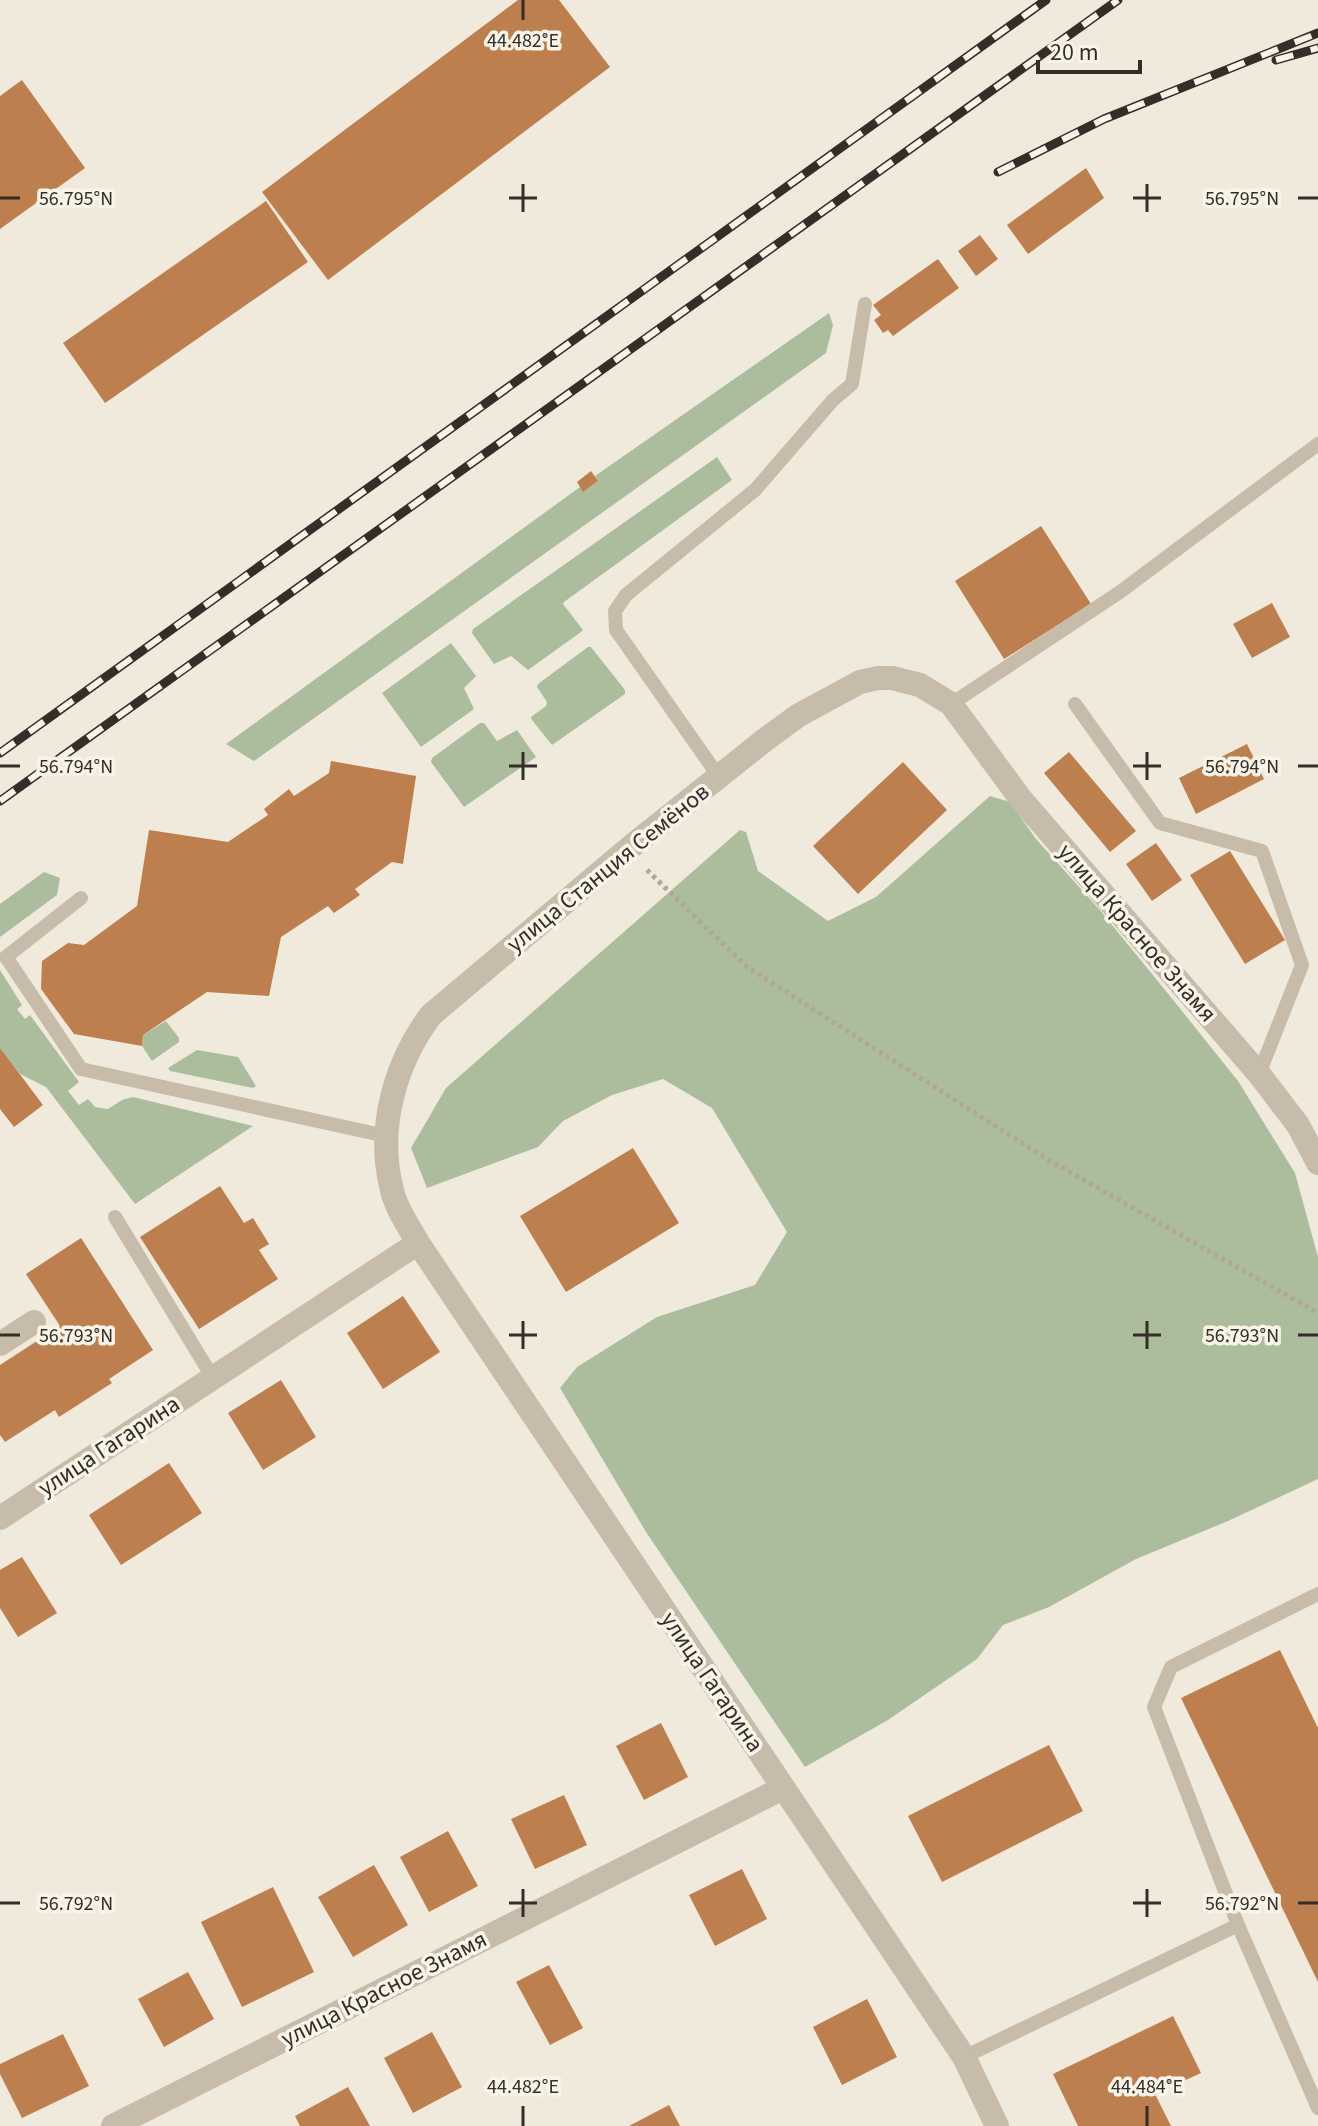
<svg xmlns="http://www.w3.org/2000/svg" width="1318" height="2126" viewBox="0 0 1318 2126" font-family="'Source Sans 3',sans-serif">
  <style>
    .green { fill: #acbd9d }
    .building { fill: #bc7f4d }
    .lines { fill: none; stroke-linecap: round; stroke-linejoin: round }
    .path { stroke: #b2a793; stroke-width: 5; stroke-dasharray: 4 4; stroke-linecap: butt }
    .lane { stroke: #c7bca9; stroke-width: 14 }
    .street { stroke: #c7bca9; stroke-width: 24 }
    .rail-casing { stroke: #342e28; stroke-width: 9 }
    .rail { stroke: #f8f4e8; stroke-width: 6; stroke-dasharray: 18; stroke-linecap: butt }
    .ticks { fill: none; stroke: #342e28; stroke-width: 3 }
    .labels { text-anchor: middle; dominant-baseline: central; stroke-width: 7; stroke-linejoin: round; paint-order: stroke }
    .street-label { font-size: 24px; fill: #342e28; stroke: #f8f4e8 }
    .ticks-label { font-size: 20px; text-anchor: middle; fill: #342e28; stroke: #f8f4e8; stroke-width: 7; stroke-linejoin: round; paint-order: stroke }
  </style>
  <rect width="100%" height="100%" fill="#f0eadc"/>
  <!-- green -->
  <path class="green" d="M829,313L833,325L826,353L254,761L226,744L580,487L584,491L598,481L595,476Z
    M717,457L732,480L564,602L563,604L583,630L581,632L528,670L511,656L494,664L472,633L473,629Z
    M451,643L476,676L464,688L474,709L421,747L382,693Z
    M588,647H591L625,690V694L552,745L532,720L531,717L546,706L547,702L537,687L538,684Z
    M480,723H484L497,741L517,730L536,757L464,807L431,762L432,758Z
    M990,796L1010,802L1036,839L1099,909L1174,1001L1238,1081L1295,1173L1318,1257V1479L1228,1521L1136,1559L1049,1607L1003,1625L977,1659L888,1720L805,1767L646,1532L560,1388L577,1367L657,1317L755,1285L787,1232L712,1108L663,1079L612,1095L563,1121L538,1147L427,1188L411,1148L446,1088L740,830L746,832L758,871L828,921L876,897Z
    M44,872L60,878L57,895L0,937V904Z
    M0,970L22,1005L17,1009L25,1019L30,1015L79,1082L68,1091L79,1105L88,1099L95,1107L108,1109L122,1100L133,1097L253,1126L135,1204L46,1087L20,1074L0,1049Z
    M166,1021L179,1038V1042L152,1061L142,1046L143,1035Z
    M197,1050L238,1057L256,1086L253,1088L170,1071L168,1068Z"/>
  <!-- building -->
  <path class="building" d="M518,0H559L610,67L328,280L262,192Z
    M22,80L85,168L0,229V96Z
    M1086,168L1104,198L1028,254L1007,225Z
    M266,201L308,262L105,403L63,343Z
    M980,235L998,259L976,276L958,251Z
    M938,259L959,288L893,336L888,330L883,333L874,320L881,315L873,305Z
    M591,471L598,481L583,492L577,482Z
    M1041,526L1091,604L1004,659L955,581Z
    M1272,603L1290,637L1252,658L1233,624Z
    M1247,744L1264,779L1196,814L1179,778Z
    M1069,752L1136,831L1110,852L1044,773Z
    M331,761L416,776L403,864L392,862L355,889L360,895L334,913L328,906L281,937L269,996L207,992L143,1035L142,1046L74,1034L41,989L42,961L68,943L84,945L137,906L149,830L228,842L268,815L264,809L289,789L294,796L329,773Z
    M903,762L947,810L858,894L813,846Z
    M1156,843L1182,880L1152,901L1126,864Z
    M1230,851L1285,940L1245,964L1190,875Z
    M0,1048L43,1105L14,1127L0,1109Z
    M633,1148L679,1223L566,1292L520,1216Z
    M220,1186L244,1223L253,1218L269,1244L259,1250L278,1279L199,1329L140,1237Z
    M81,1238L153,1350L109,1379L112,1383L59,1417L55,1410L5,1442L0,1435V1365L60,1326L26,1274Z
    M403,1296L440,1352L383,1389L347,1333Z
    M281,1380L316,1437L263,1470L228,1413Z
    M169,1463L202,1513L121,1565L89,1515Z
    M22,1557L57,1613L18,1637L0,1608V1570Z
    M1280,1650L1318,1728V1982L1181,1698Z
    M661,1723L688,1777L644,1800L616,1746Z
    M1049,1745L1083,1811L942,1882L908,1816Z
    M564,1795L587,1845L535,1869L511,1819Z
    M448,1831L478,1886L429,1912L400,1857Z
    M374,1865L408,1925L353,1957L318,1897Z
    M742,1869L767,1919L715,1946L689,1895Z
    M273,1887L314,1972L242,2007L201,1922Z
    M549,1965L583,2028L550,2045L516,1982Z
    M188,1972L214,2019L164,2047L138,1999Z
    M867,1999L897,2057L842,2085L813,2027Z
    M1173,2016L1201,2073L1155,2094L1171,2126H1078L1053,2074Z
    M432,2032L462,2087L413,2113L384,2058Z
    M63,2034L89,2086L22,2118L0,2074V2064Z
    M348,2087L370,2126H300L295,2116Z
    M669,2105L680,2126H629Z"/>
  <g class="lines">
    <!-- path -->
    <path class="path" d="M647,870L746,966L1047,1159L1318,1313"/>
    <!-- lane -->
    <path class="lane" d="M951,704L1120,592L1318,444
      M1075,704L1160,823L1262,851L1302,965L1259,1074
      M719,777L616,630L615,611L626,595L755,490L833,400L852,384L865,304
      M81,898L6,957L81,1069L386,1136
      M115,1217L213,1378
      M1238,1925L1154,1707L1171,1667L1318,1594
      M964,2057L1238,1925L1318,2108"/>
    <!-- street -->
    <path class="street" d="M0,1344L34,1322
      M0,1518L418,1243
      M113,2126L783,1788
      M997,2126L964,2057L418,1243C408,1225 395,1207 391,1186C377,1127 395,1063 431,1015L633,845L766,739L799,715L860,682L878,678H892L920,685L951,704L1020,798L1259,1074L1298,1125L1318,1163"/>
    <defs>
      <path id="rail" d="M1276,60L1318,48
        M998,172L1104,119L1318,33
        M0,753L1046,0
        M0,801L1118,0"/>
    </defs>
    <!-- rail casing -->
    <use href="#rail" class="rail-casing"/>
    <!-- rail -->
    <use href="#rail" class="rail"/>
  </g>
  <!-- ticks -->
  <path class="ticks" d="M523,0V20M523,184V212M1147,184V212M0,198H20M509,198H537M1133,198H1161M1298,198H1318M523,752V780M1147,752V780M0,766H20M509,766H537M1133,766H1161M1298,766H1318M523,1321V1349M1147,1321V1349M0,1335H20M509,1335H537M1133,1335H1161M1298,1335H1318M523,1889V1917M1147,1889V1917M0,1903H20M509,1903H537M1133,1903H1161M1298,1903H1318M523,2106V2126M1147,2106V2126"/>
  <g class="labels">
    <!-- street labels -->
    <g class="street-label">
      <text transform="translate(608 868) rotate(-39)">улица Станция Семёнов</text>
      <text transform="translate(1137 933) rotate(49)">улица Красное Знамя</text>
      <text transform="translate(109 1446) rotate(-33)">улица Гагарина</text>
      <text transform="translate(712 1682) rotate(56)">улица Гагарина</text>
      <text transform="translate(384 1989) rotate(-27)">улица Красное Знамя</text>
    </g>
  </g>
  <g class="ticks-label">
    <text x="523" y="47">44.482°E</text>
    <text x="76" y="205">56.795°N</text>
    <text x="1242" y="205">56.795°N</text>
    <text x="76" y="773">56.794°N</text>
    <text x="1242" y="773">56.794°N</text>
    <text x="76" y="1342">56.793°N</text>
    <text x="1242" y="1342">56.793°N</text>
    <text x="76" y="1910">56.792°N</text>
    <text x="1242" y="1910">56.792°N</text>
    <text x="523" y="2093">44.482°E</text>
    <text x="1147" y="2093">44.484°E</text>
  </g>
  <!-- scale -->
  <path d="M1038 60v12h102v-12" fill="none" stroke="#342e28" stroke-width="4"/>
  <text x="1050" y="60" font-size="24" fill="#342e28" stroke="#f8f4e8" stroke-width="6" paint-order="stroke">20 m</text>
</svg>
